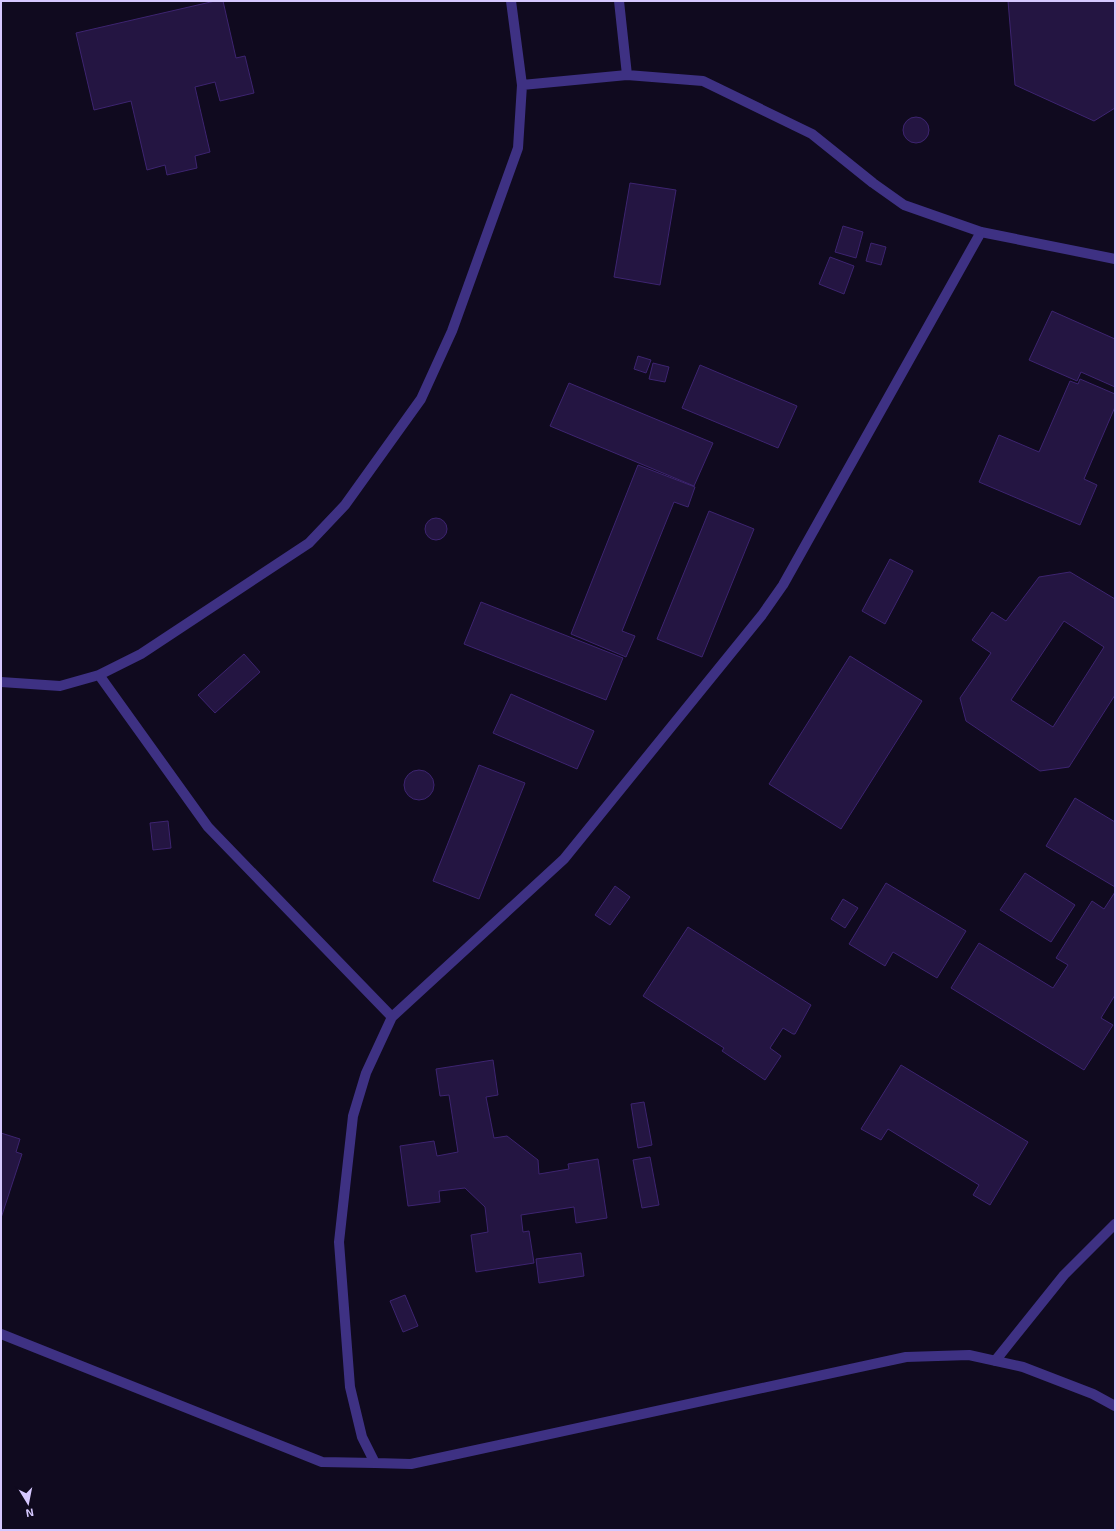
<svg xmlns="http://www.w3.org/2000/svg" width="1116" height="1531" viewBox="0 0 1116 1531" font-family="'Exo 2',sans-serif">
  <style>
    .building { fill: #241542; stroke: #3d2470; fill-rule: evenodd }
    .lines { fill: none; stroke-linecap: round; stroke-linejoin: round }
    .minor { stroke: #3e3183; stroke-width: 10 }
  </style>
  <rect width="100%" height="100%" fill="#100a1f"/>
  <!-- building -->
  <path class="building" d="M215,1H223L236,58L245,56L254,93L220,101L215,82L195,87L210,152L195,156L197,168L167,175L165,165L147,170L131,101L94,110L76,33Z
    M1008,1H1115V108L1094,121L1015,85Z
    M903 130a13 13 0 1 1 26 0a13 13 0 1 1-26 0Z
    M630,183L676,190L660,285L614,277Z
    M843,226L863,232L856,258L835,252Z
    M871,243L886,247L881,265L866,261Z
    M830,257L854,266L844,294L819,284Z
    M1052,311L1115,339V387L1081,372L1077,381L1029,360Z
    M638,356L651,360L646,373L634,369Z
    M653,363L669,367L665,382L649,379Z
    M700,365L797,406L778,448L682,408Z
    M1080,379L1115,394V407L1084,479L1097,485L1080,525L979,482L999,435L1039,452L1070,381L1078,384Z
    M569,383L713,443L694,486L550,426Z
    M638,465L695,487L688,507L674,502L622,631L635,636L626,657L571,634Z
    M709,511L754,529L702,657L657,639Z
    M425 529a11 11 0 1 1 22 0a11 11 0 1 1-22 0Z
    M890,559L913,571L885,624L862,611Z
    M1070,572L1115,599V695L1069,767L1040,771L966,721L960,698L991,653L972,640L992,612L1006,621L1039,577ZM1064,621L1104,647L1053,727L1011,700Z
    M481,602L623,658L606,700L464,644Z
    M244,654L260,672L215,713L198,695Z
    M850,656L922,701L841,829L769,784Z
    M511,694L594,731L577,769L493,733Z
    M479,765L525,783L479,899L433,881Z
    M404 785a15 15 0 1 1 30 0a15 15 0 1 1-30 0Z
    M1075,798L1115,822V887L1046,846Z
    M168,821L171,848L153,850L150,823Z
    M1025,873L1075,905L1051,942L1000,910Z
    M886,883L966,931L937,978L893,952L885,966L849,944Z
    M615,886L630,897L610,925L595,915Z
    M1115,892V995L1101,1018L1113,1025L1084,1070L951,988L979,943L1053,988L1068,965L1056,958L1092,901L1104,909Z
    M843,899L858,908L845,928L831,919Z
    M688,927L811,1005L795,1034H793L783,1028L770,1048L781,1056L765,1080L722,1051L724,1048L643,996Z
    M493,1060L498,1095L486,1097L494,1138L507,1136L538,1160L539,1174L569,1169L568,1164L598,1159L607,1218L576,1223L574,1207L521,1215L523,1232L529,1231L534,1263L476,1272L471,1235L488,1232L485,1207L465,1188L439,1191L440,1202L408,1206L400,1146L434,1141L437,1156L458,1152L449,1095L440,1096L436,1069Z
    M901,1065L1028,1142L990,1205L973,1195L979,1185L888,1129L881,1140L861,1129Z
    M644,1102L652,1145L638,1148L631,1104Z
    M1,1133L20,1139L16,1152L22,1154L1,1218Z
    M650,1157L659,1205L642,1208L633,1160Z
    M581,1253L584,1276L539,1283L536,1259Z
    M405,1295L418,1326L403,1332L390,1301Z"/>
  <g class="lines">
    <!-- minor -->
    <path class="minor" d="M619,1L627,75
      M522,85L627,75L703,81L812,134L873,183L904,205L981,232L1115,259
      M981,232L783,585L762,615L564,859L392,1017L366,1073L353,1116L339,1242L350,1387L362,1437L375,1463L411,1464L906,1357L969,1355L1023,1367L1093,1394L1115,1406
      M99,675L208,827L392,1017
      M1,682L60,686L99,675L141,654L309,543L345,505L421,399L452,331L518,148L522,85L511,1
      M1,1334L322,1462L375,1463
      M995,1361L1064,1275L1115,1224"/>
  </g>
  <!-- border -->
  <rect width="1116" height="1531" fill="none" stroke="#d6c8ff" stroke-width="4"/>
  <!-- north arrow -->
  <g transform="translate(28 1503) rotate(170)" stroke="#100a1f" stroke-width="3" paint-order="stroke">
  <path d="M0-3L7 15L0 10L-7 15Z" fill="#d6c8ff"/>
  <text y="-6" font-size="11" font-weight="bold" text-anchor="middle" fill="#d6c8ff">N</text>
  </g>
</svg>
